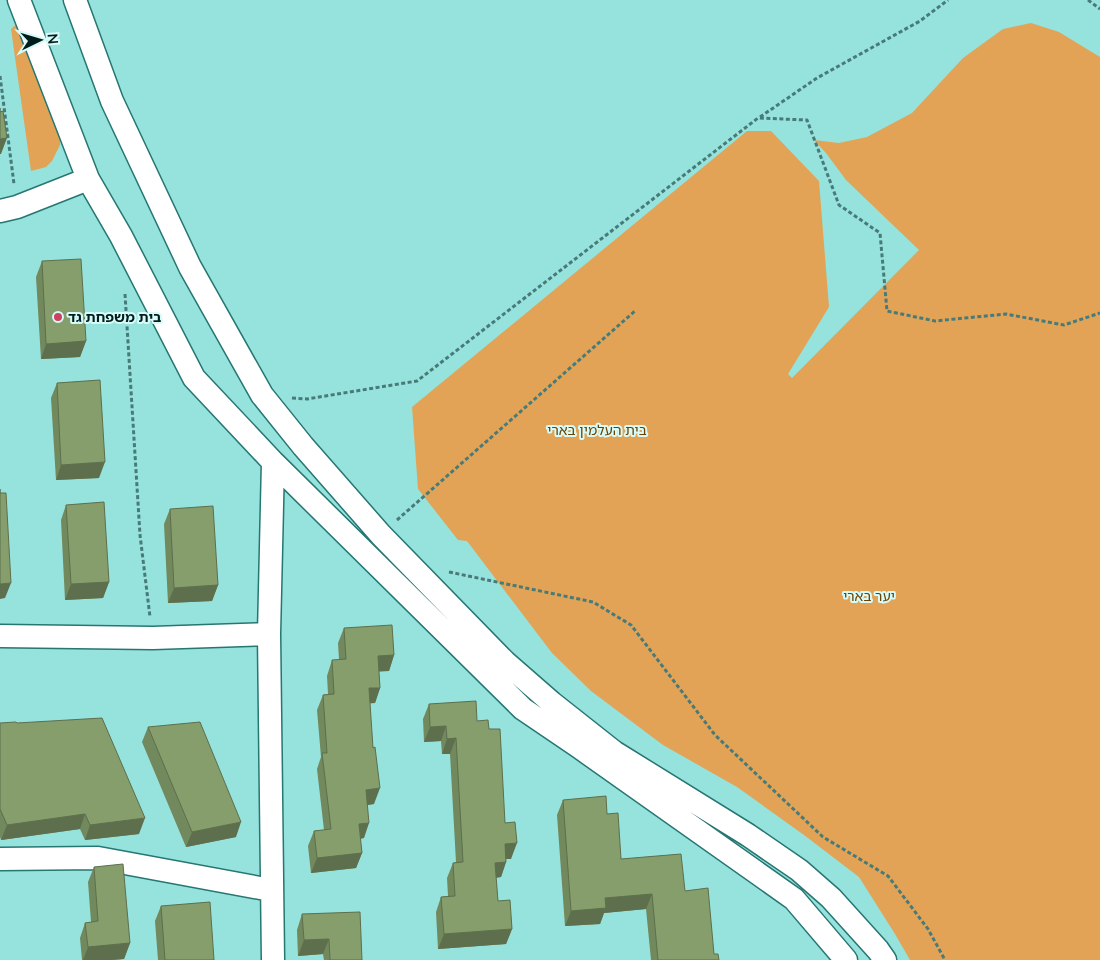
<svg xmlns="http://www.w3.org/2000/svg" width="1100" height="960" viewBox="0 0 1100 960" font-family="Mulish,'Noto Sans Hebrew',sans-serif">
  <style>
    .green { fill: #e2a356 }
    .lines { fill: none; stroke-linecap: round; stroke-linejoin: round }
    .minor-casing { stroke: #267672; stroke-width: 25 }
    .path { stroke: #487b78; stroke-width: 3; stroke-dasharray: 4 2.5; stroke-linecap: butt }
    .minor { stroke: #fff; stroke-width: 22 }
    .wall { fill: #72885d }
    .shaded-wall { fill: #5d6f4c }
    .building { fill: #859e6c; stroke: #5d6f4c }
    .poi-dot { fill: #cf4063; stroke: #d7fbf8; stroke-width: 2 }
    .labels { text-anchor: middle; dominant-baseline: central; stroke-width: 4; stroke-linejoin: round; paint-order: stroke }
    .poi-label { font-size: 14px; font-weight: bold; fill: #001d1c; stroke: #d7fbf8; text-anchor: start }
    .park-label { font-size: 14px; fill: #6a4100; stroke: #d7fbf8 }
  </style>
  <rect width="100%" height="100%" fill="#96e2dd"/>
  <!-- green -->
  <path class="green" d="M25,17L62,121L60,145L52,161L46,167L31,171L11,29Z
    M1031,23L1059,32L1100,57V960H910L895,934L859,877L804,835L737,787L663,745L591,691L552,653L467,541L458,540L418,489L412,407L747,131H771L819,181L829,307L788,374L792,378L919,250L846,180L826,153L814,140L839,143L867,137L912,113L963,58L1003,29Z"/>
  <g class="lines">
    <defs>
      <path id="minor" d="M19,0L88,179L121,236L194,378L273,462L523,709L579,747L794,899L846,960
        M75,0L112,101L190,267L262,395L303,446L381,535L505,662L552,703L614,752L748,835L799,870L831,898L878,950L885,960
        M0,211L17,207L88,179
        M0,636L153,638L269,634
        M0,859L98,858L271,890
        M273,960L269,634L273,462"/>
    </defs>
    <!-- minor casing -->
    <use href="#minor" class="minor-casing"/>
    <!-- path -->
    <path class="path" d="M1088,0L1100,9
      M0,76L14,184
      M760,117L817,78L920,21L948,0
      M125,294L140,535L150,617
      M292,398L307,399L417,381L758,118L807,120L839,205L880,233L887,311L935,321L1006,314L1064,325L1100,313
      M397,520L635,311
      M449,572L593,602L631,625L715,735L823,837L888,876L928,929L945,960"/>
    <!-- minor -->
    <use href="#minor" class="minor"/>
  </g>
  <!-- wall -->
  <path class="wall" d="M42,261L86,341L80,357L41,359L36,277Z
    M57,383L99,478L56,480L51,398Z
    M66,505L109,582L103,598L65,600L61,520Z
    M170,509L218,585L212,601L168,603L164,524Z
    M344,628L394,655L389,671H379L380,688L375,703H370L374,804L367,805L364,838L360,839L362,853L356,868L311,873L308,846L314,831L324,830L317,769L321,757L317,710L323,695L328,694L327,676L332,660H339L338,643Z
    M429,704L477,721L489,729L511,859H506V862L501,877L496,878L498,901L512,929L506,944L438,949L436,912L441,897L448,896L447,878L453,863L456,862L450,754H442L441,741L424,742L423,719Z
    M0,723H17L139,834L85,840L80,829L1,840L0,837Z
    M148,727L236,837L186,847L142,742Z
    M563,800L607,814L621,859L685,891L714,954L719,960H651L646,909L604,913L600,924L565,926L557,815Z
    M94,867L130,943L124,959L111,960H82L80,938L85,923L91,922L88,882Z
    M161,906L214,960H158L155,921Z
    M302,914L362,960H324L323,954L298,956L297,930Z"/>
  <!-- shaded-wall -->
  <path class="shaded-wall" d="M7,138L1,154H0V139Z
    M86,341L80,357L41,359L46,344Z
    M105,462L99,478L56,480L61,465Z
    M109,582L103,598L65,600L71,584Z
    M11,583L5,598L0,599V584Z
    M218,585L212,601L168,603L174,588Z
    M394,655L389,671L373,672L378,656Z
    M369,688H380L375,703L363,704Z
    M446,726L441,741L424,742L430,727Z
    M456,738L450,754H442L447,739Z
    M380,788L374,804L360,806L366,790Z
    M85,814L80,829L1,840L7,825Z
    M145,818L139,834L85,840L90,825Z
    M241,822L236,837L186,847L192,832Z
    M369,823L364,838L353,839L359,824Z
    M517,843L511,859H499L505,844Z
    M362,853L356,868L311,873L317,858Z
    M506,862L501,877L490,878L495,863Z
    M652,894L646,909L604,913L600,924L565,926L571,911L605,898Z
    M512,929L506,944L438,949L444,934Z
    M329,939L323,954L298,956L304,940Z
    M130,943L124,959L111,960H83L88,947Z"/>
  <!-- building -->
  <path class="building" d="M0,108V112L3,111L7,138L0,139Z
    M81,259L86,341L46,344L42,261Z
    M100,380L105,462L61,465L57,383Z
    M0,489V493H6L11,583L0,584Z
    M104,502L109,582L71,584L66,505Z
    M213,506L218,585L174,588L170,509Z
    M392,625L394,655L378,656L380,688H369L373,748L375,747L380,788L366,790L369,823L359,824L362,853L317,858L314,831L331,829L322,753H327L323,695L334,694L332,660L346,659L344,628Z
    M476,701L477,721L488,720L489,729H500L505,823L515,822L517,843L505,844L506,862L495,863L498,901L510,900L512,929L444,934L441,897L455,896L453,863L463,862L456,738L447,739L446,726L430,727L429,704Z
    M102,718L145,818L90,825L85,814L7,825L0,809V723L16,722L17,723Z
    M200,722L241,822L192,832L148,727Z
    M606,796L607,814L618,813L621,859L681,854L685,891L708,888L714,954H718L719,960H658L652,894L605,898L606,908L571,911L563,800Z
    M123,864L130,943L88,947L85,923L98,921L94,867Z
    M210,902L214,960H165L161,906Z
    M360,912L362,960H330L329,939L304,940L302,914Z"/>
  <!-- markers -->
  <circle class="poi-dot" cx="58" cy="317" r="5"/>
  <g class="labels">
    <!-- poi labels -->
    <g class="poi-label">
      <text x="68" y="317">בית משפחת גד</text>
    </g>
    <!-- park labels -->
    <g class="park-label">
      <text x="597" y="430">בית העלמין בארי</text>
      <text x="869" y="596">יער בארי</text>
    </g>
  </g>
  <!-- north arrow -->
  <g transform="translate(40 40) rotate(85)" stroke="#d7fbf8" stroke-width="4" paint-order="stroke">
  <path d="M0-4L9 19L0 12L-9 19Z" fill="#001d1c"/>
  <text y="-8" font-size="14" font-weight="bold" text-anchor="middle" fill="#001d1c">N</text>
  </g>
</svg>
